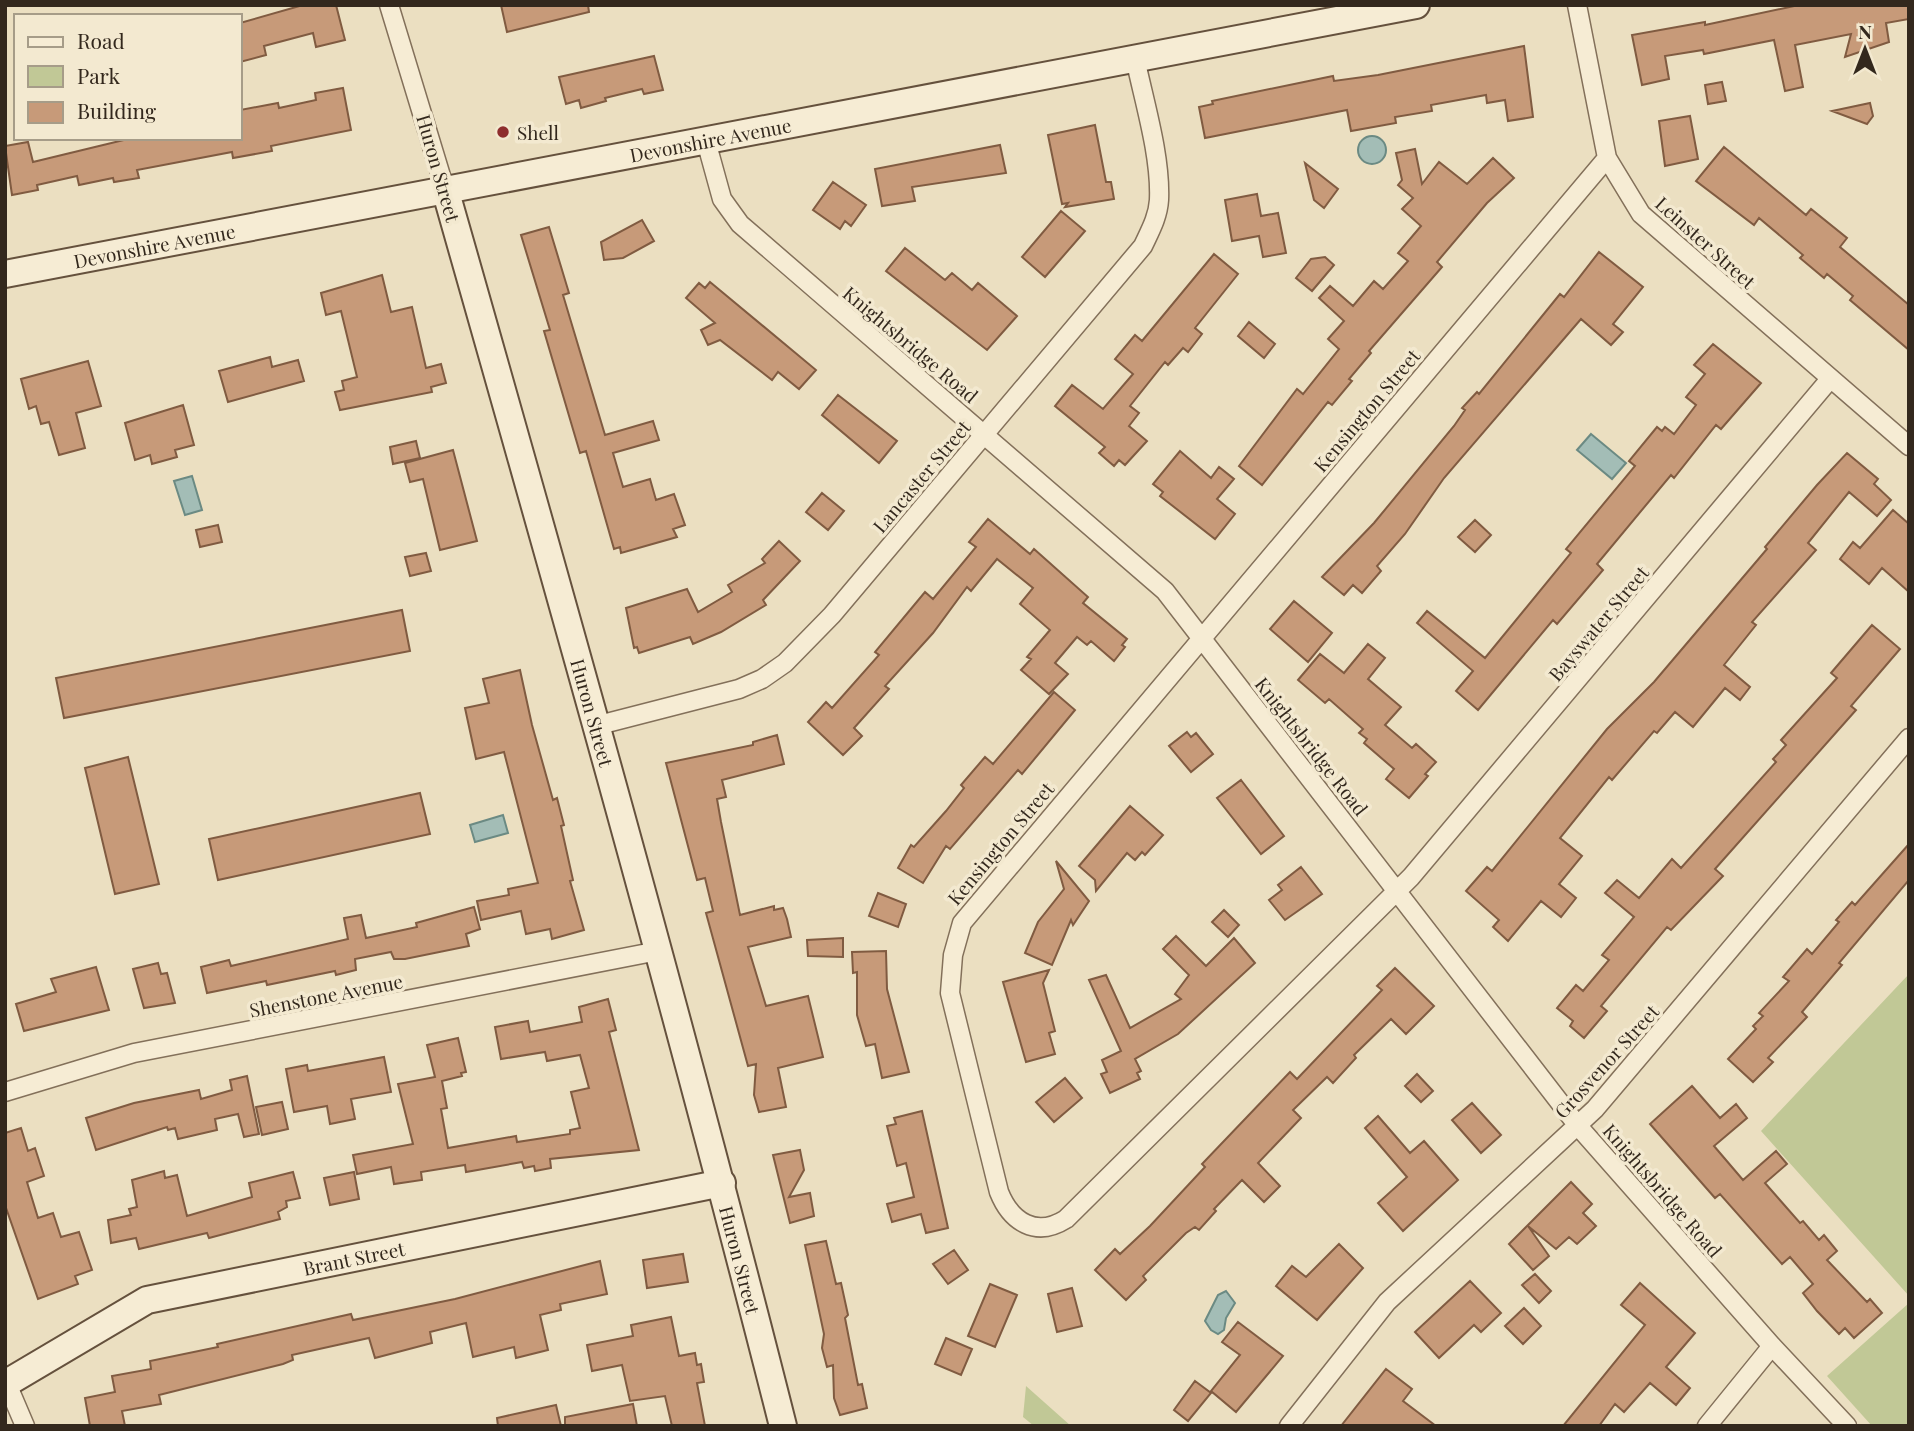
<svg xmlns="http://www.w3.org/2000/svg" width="1914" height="1431" viewBox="0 0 1914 1431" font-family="'Playfair Display',serif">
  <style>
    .green { fill: #c1c896 }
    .water { fill: #a3bdb6; stroke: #6b8a83; stroke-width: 2 }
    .building { fill: #c79a79; stroke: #805b41; stroke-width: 2 }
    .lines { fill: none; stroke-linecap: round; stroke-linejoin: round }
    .street-casing { stroke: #83705a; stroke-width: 21 }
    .secondary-casing { stroke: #65513d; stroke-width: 30 }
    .street { stroke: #f6ecd4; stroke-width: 18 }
    .secondary { stroke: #f6ecd4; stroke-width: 26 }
    .poi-dot { fill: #8e2e2e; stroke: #f3e9d0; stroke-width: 2.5 }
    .labels { text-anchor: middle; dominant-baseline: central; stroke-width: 7; stroke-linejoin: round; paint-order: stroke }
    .poi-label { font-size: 19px; fill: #33281d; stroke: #f3e9d0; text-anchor: start }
    .street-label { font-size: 19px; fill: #33281d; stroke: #f3e9d0 }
  </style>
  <rect width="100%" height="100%" fill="#ebdfc1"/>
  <!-- green -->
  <path class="green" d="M1909,974V1296L1761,1131Z
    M1909,1303V1426H1872L1827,1376Z
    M1026,1386L1071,1426H1034L1023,1417Z"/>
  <!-- water -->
  <path class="water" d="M1358 150a14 14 0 1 1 28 0a14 14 0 1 1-28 0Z
    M1591,434L1626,463L1612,479L1577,450Z
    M192,476L202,510L185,515L174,481Z
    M503,815L508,833L475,842L470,825Z
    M1226,1291L1235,1303L1226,1318L1224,1330L1218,1334L1211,1330L1205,1321L1218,1295Z"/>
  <!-- building -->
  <path class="building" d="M303,5H336L345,40L316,47L313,33L264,46L266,55L240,62V23Z
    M501,5H588L589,12L507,32Z
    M1799,5H1909V19L1886,23L1889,42L1845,57L1851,34L1795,45L1803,87L1785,91L1774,40L1704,54L1703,50L1665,56L1669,79L1642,85L1632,35L1705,22V25Z
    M1524,46L1533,117L1508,121L1505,100L1487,103L1486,95L1431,105L1432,111L1395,117L1396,123L1351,131L1347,110L1205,138L1199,107L1213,104L1212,101L1333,76L1334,81L1378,75Z
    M654,56L663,90L644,94L642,89L605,98L606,101L581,108L579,100L566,104L559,77Z
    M1722,82L1726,101L1708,104L1705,85Z
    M343,88L351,130L271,146L272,151L233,158L232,152L137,170L139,178L114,182L113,178L79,185L77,176L37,185L38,190L12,195L5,146L28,142L33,162L132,138H240V110L278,103L279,108L316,100L315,93Z
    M1870,103L1873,116L1867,124L1832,111Z
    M1690,116L1698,159L1665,166L1659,121Z
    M1095,125L1106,182H1111L1114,199L1065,207L1068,203L1062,204L1048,135Z
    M1000,145L1006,173L912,187L915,201L882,206L875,169Z
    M1724,147L1806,215L1811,209L1847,238L1840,247L1909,305V350L1850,300L1853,296L1827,274L1824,278L1800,258L1803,255L1759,218L1754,225L1696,181Z
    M1415,149L1422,184L1439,162L1467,184L1493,158L1514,178L1487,203L1437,262L1442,267L1369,351L1371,353L1349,379L1352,381L1332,405L1328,402L1262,485L1239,466L1297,389L1303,394L1339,349L1328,339L1344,321L1319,298L1330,286L1353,306L1374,281L1383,289L1408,261L1398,253L1421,226L1402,209L1413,198L1398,185L1402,180L1396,153Z
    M1305,163L1338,189L1324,208L1314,200Z
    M833,182L866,205L851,226L845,221L840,229L813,210Z
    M1257,194L1261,216L1278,213L1286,253L1263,257L1259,236L1232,241L1225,200Z
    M1061,211L1085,231L1045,277L1022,257Z
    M642,220L654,241L623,258L604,260L601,242Z
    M549,227L569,293L563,295L605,435L653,421L659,440L613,453L623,487L650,479L656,500L674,494L685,525L673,529L677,537L621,553L620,547L614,549L586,451L580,453L544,331L550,330L521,235Z
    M905,248L945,280L952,273L972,290L978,283L1017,316L987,350L886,271Z
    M1599,252L1643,287L1613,324L1623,332L1611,345L1581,319L1444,478L1405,534L1377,566L1381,571L1362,593L1353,585L1344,595L1322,577L1374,523L1454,426L1465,410L1462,408L1477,392L1479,394L1560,294L1564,297Z
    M1214,254L1238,274L1195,328L1202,334L1188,352L1183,348L1168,365L1165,362L1130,406L1139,413L1129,426L1147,441L1125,465L1119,460L1114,466L1099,453L1105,447L1055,406L1072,385L1103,409L1133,374L1115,359L1135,335L1142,341Z
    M1325,257L1334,265L1312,291L1296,278L1311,259Z
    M382,275L391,312L412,307L426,368L441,364L446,383L431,387L432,392L340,410L335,392L344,390L342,381L357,377L341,311L326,315L321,293Z
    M710,282L816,370L799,389L778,372L772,380L720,340L708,345L701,330L715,323L686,298L699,283L705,288Z
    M1249,322L1275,344L1264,358L1238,336Z
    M1713,344L1761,383L1721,429L1716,425L1674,478L1671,475L1597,564L1603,570L1557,624L1553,620L1478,710L1456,691L1473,671L1417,623L1427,611L1485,658L1571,553L1566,549L1635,466L1629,461L1657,427L1662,431L1665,427L1674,434L1696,405L1686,397L1705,374L1694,365Z
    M270,357L272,367L298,360L304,381L228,402L219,371Z
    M88,361L101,406L76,413L85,448L59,455L49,422L41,424L36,406L29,409L21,379Z
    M838,395L897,441L879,463L822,415Z
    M183,405L194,445L175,450L177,457L152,464L150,455L135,460L125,423Z
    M416,441L420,458L393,464L390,447Z
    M453,450L477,541L440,550L423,479L410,482L405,463Z
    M1180,451L1211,478L1219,467L1234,479L1217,499L1235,514L1215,539L1160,496L1163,492L1153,484Z
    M1847,453L1878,479L1874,484L1891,500L1877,516L1849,492L1808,543L1816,550L1752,622L1756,625L1724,665L1750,687L1740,700L1725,688L1693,727L1675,712L1657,733L1654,731L1612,780L1609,777L1560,838L1582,856L1559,884L1576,898L1561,917L1541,901L1508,941L1493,927L1499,920L1466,891L1487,867L1492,871L1607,729L1654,682L1767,549L1765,547L1817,485Z
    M822,493L844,511L828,530L806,512Z
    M1893,510L1909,524V592L1882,568L1869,584L1840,559L1853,542L1860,548Z
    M988,519L1030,554L1034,549L1088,597L1083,603L1127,639L1122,645L1125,647L1114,661L1091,641L1087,645L1077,637L1055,663L1068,674L1049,694L1021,670L1031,659L1027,657L1050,630L1020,604L1033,588L997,559L971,591L967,587L933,633L885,686L889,689L854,728L862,736L843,755L808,722L826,702L832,708L879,655L875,652L925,592L933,599L976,547L969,542Z
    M1475,520L1491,535L1475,552L1458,537Z
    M218,525L222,542L200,547L196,530Z
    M779,541L800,561L763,600L766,605L721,632L693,644L690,637L639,653L637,647L634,648L626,608L687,589L698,612L732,592L728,585L765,563L762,559Z
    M426,553L431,571L410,576L405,557Z
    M1294,601L1332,633L1308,662L1270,629Z
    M402,610L410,651L64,718L56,678Z
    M1872,625L1900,649L1851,706L1856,710L1715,869L1723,876L1671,930L1667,927L1601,1006L1607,1011L1584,1038L1570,1026L1573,1021L1557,1008L1576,985L1583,991L1609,960L1602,955L1634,917L1605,893L1617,880L1639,898L1672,859L1681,868L1776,762L1773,759L1786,745L1781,740L1837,678L1831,673Z
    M1368,644L1385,658L1368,679L1401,707L1385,725L1412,748L1416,744L1436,762L1425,774L1428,776L1409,798L1386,779L1394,769L1364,743L1367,739L1359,733L1363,729L1329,699L1325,703L1298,680L1320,654L1344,673Z
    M520,670L532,725L553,800L557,798L564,825L561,826L573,880L570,881L584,930L552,939L550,929L526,934L521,911L481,920L477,901L509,895L508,889L538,883L504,752L476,759L465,708L489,703L483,679Z
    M1054,692L1075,710L1022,774L1018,770L950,849L946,846L923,883L898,868L911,845L914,847L946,811L964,788L961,785L985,757L993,764Z
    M1187,732L1191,737L1196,733L1213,754L1191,772L1169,746Z
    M777,735L784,764L722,780L726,797L717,799L721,822L740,915L774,906V910L783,908L787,919L791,937L748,947L766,1006L808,996L823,1057L778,1068L786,1107L759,1112L754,1095L756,1064L748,1066L706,913L713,911L705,878L697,880L666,763L753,745V742Z
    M128,757L159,884L115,894L85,768Z
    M1241,780L1284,836L1261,854L1217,798Z
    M420,793L430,834L218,880L209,839Z
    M1130,806L1163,835L1145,855L1142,852L1135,860L1127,853L1096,891L1095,880L1079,866Z
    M1909,844V880L1839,963L1842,965L1802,1012L1807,1017L1768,1058L1773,1062L1753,1082L1728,1059L1756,1029L1753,1026L1763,1016L1759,1013L1789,981L1783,977L1807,949L1812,954L1839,922L1836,920L1852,902L1855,905Z
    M1056,861L1089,901L1073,925L1071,920L1052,965L1025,953L1038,922L1064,889Z
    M1301,867L1322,894L1285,920L1269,900L1282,890L1278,885Z
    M878,893L906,904L898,927L869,916Z
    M474,907L480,929L466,934L469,946L405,959H394L391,952L355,959L356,970L336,975L335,971L267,985L266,981L207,993L201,967L229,960L231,966L348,939L344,918L361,915L366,938L417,927L416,923Z
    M1224,910L1239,925L1228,937L1212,922Z
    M1176,936L1206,966L1234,938L1255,963L1178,1034L1135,1059L1141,1071L1137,1073L1140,1079L1110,1093L1101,1074L1107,1072L1102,1060L1121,1051L1089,980L1106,975L1130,1028L1181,999L1175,994L1189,975L1163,949Z
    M843,938V957L808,956L807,940Z
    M886,951L887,989L909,1072L882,1078L875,1044L866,1046L857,1015V972L853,973L852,952Z
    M158,963L161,974L167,973L175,1003L144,1008L133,969Z
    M96,967L109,1010L24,1031L16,1004L56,992L51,979Z
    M1395,968L1434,1006L1406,1034L1391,1019L1354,1055L1356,1058L1333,1083L1327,1077L1293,1110L1301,1118L1258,1163L1280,1186L1264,1202L1242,1180L1214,1209L1216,1211L1199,1230L1195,1227L1186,1233L1143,1276L1146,1280L1126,1300L1095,1270L1115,1249L1120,1254L1150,1226L1205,1167L1202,1164L1290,1072L1297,1079L1382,990L1377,986Z
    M1049,970L1043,983L1055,1031L1049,1033L1055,1054L1026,1062L1003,982Z
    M608,999L616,1030L609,1032L639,1150L550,1159L551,1168L535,1171L534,1166L524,1168L522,1162L466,1172L465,1165L421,1172L422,1180L394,1184L391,1167L357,1174L353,1155L413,1144L398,1084L435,1077L427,1045L458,1038L466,1072L461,1073L462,1076L442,1081L447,1108L441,1109L448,1148L516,1136L517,1142L570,1134V1130L580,1128L571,1092L589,1088L580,1055L547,1061L545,1052L501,1059L495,1027L528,1021L530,1032L582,1022L579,1007Z
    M384,1057L391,1092L351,1099L355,1119L330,1124L327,1106L294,1112L286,1069L307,1065L308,1071Z
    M1417,1074L1433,1091L1421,1102L1405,1086Z
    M247,1076L259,1134L244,1137L238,1114L215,1119L217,1130L178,1139L175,1128L168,1130L167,1127L96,1150L86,1118L134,1103L199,1090L201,1099L232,1090L230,1080Z
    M1065,1078L1082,1098L1054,1122L1036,1102Z
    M1692,1086L1720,1118L1736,1104L1747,1118L1714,1146L1743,1180L1776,1151L1787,1164L1765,1183L1800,1223L1803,1221L1819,1240L1824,1235L1837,1251L1827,1260L1867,1302L1870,1299L1882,1313L1854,1338L1845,1328L1839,1334L1817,1311L1803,1293L1813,1284L1790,1257L1782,1264L1720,1194L1715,1198L1650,1124Z
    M282,1102L288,1129L262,1135L256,1107Z
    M1472,1103L1501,1135L1481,1153L1452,1120Z
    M922,1111L948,1228L926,1233L921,1214L892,1222L887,1204L914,1197L906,1163L897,1166L887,1126L896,1124L894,1118Z
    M1378,1116L1410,1153L1424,1141L1458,1180L1403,1231L1378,1203L1407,1177L1365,1128Z
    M21,1128L28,1151L35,1148L44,1176L27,1182L38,1218L53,1213L61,1237L79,1232L92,1270L75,1276L78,1284L38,1299L5,1205V1133Z
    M800,1150L804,1170L789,1197L810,1193L814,1216L790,1223L773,1155Z
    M164,1171L165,1178L177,1175L187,1216L252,1197L249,1183L293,1172L300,1198L286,1201L287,1207L278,1212L280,1219L209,1238L207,1233L139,1249L136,1238L111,1243L108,1220L131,1215L129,1209L137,1207L132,1180Z
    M354,1172L359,1199L330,1205L324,1178Z
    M1571,1182L1592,1204L1583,1213L1596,1226L1577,1244L1569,1237L1556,1249L1528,1226L1549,1256L1533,1270L1509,1244Z
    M826,1241L836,1284L841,1283L848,1315L845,1318L858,1385L862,1384L867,1408L840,1415L834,1398L833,1365L827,1367L822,1348L824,1334L805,1245Z
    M1339,1244L1363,1268L1317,1320L1276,1286L1292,1266L1306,1277Z
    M954,1250L968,1270L948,1284L933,1264Z
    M683,1254L688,1282L647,1288L643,1260Z
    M600,1261L607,1294L560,1304L561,1310L540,1315L548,1350L516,1358L514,1347L473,1357L466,1323L430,1332L432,1343L375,1358L369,1338L292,1355L293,1360L283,1364L159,1395L161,1404L122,1411L125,1426H90L85,1398L115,1392L112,1376L151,1369L150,1361L218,1347L217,1344L351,1314L353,1320L455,1299Z
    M1535,1274L1551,1291L1539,1303L1522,1285Z
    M1470,1281L1501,1313L1481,1332L1474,1325L1439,1358L1415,1332Z
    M1640,1283L1695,1333L1666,1367L1690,1388L1676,1405L1650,1383L1624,1412L1615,1404L1599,1426H1563L1645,1325L1621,1305Z
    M990,1284L1017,1295L995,1347L968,1336Z
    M1072,1288L1082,1326L1057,1332L1048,1294Z
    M1524,1308L1541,1326L1523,1344L1505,1326Z
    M671,1317L679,1356L695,1353L697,1365L701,1364L704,1382L697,1383L705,1426H672L665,1396L630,1401L622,1365L592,1371L587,1345L633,1336L631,1325Z
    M1238,1322L1283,1356L1236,1412L1211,1391L1240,1355L1222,1342Z
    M946,1338L972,1349L961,1375L935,1364Z
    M1386,1369L1412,1389L1403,1401L1436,1426H1341Z
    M1195,1381L1211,1393L1188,1421L1174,1410Z
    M633,1404L637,1426H565V1417Z
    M556,1405L561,1426H498L497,1418Z"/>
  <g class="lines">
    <defs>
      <path id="street" d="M389,5L445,189
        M1577,5L1607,158L1641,214L1909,446
        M706,141L722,199L740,224L1165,591L1578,1126L1772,1346L1847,1426
        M1607,158L962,923L953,955L950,993L999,1192C1011,1222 1036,1238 1066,1219L1411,877L1830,379
        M599,725L739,689L762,679L785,663L832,615L1143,246C1150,231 1158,217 1159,200C1161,156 1144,101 1135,58
        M5,1092L134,1053L658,951
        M5,1379L25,1426
        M1289,1426L1387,1302L1595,1109L1909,738
        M1707,1426L1772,1346"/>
      <g id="secondary">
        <path id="s1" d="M445,189C562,600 678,1011 783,1426"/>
        <path id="s2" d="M5,274L1416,5"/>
        <path id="s3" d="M5,1384L147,1300L722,1183"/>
      </g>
    </defs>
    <!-- street casing -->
    <use href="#street" class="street-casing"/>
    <!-- secondary casing -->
    <use href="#secondary" class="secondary-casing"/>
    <!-- street -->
    <use href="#street" class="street"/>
    <!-- secondary -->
    <use href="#secondary" class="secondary"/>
  </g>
  <!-- markers -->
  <circle class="poi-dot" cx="503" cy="132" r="7"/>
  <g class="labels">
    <!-- poi labels -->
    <g class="poi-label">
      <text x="517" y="132">Shell</text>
    </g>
    <!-- street labels -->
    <g class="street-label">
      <text stroke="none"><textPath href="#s2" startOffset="718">Devonshire Avenue</textPath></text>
      <text transform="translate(439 168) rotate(74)">Huron Street</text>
      <text transform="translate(1706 242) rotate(42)">Leinster Street</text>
      <text stroke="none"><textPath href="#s2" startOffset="152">Devonshire Avenue</textPath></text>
      <text transform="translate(911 344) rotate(40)">Knightsbridge Road</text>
      <text transform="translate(1366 410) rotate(-50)">Kensington Street</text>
      <text transform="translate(921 476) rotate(-50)">Lancaster Street</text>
      <text transform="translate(1598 623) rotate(-50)">Bayswater Street</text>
      <text stroke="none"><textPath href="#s1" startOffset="544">Huron Street</textPath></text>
      <text transform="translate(1312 746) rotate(52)">Knightsbridge Road</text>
      <text transform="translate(1000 843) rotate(-50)">Kensington Street</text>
      <text transform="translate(326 995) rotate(-11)">Shenstone Avenue</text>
      <text transform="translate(1606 1061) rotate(-48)">Grosvenor Street</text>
      <text transform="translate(1663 1190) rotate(49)">Knightsbridge Road</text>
      <text stroke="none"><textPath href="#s3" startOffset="376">Brant Street</textPath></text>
      <text stroke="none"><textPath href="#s1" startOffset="1111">Huron Street</textPath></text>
    </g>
  </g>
  <!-- border -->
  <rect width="1914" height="1431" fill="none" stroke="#33281d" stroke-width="14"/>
  <!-- legend -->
  <rect x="14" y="14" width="228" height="126" fill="#f3e9d0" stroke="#a69c88" stroke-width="2"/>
  <rect x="28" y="37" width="35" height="10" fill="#f6ecd4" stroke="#a69c88" stroke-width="2"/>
  <text x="77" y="49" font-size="21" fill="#33281d">Road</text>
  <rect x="28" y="66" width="35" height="21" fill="#c1c896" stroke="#a69c88" stroke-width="2"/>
  <text x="77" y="84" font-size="21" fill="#33281d">Park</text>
  <rect x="28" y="102" width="35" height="21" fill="#c79a79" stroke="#a69c88" stroke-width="2"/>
  <text x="77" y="119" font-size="21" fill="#33281d">Building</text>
  <!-- north arrow -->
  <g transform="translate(1865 49)" stroke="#f3e9d0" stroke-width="5" paint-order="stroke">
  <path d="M0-5L12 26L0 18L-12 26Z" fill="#33281d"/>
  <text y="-10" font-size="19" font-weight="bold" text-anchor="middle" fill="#33281d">N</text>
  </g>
</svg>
